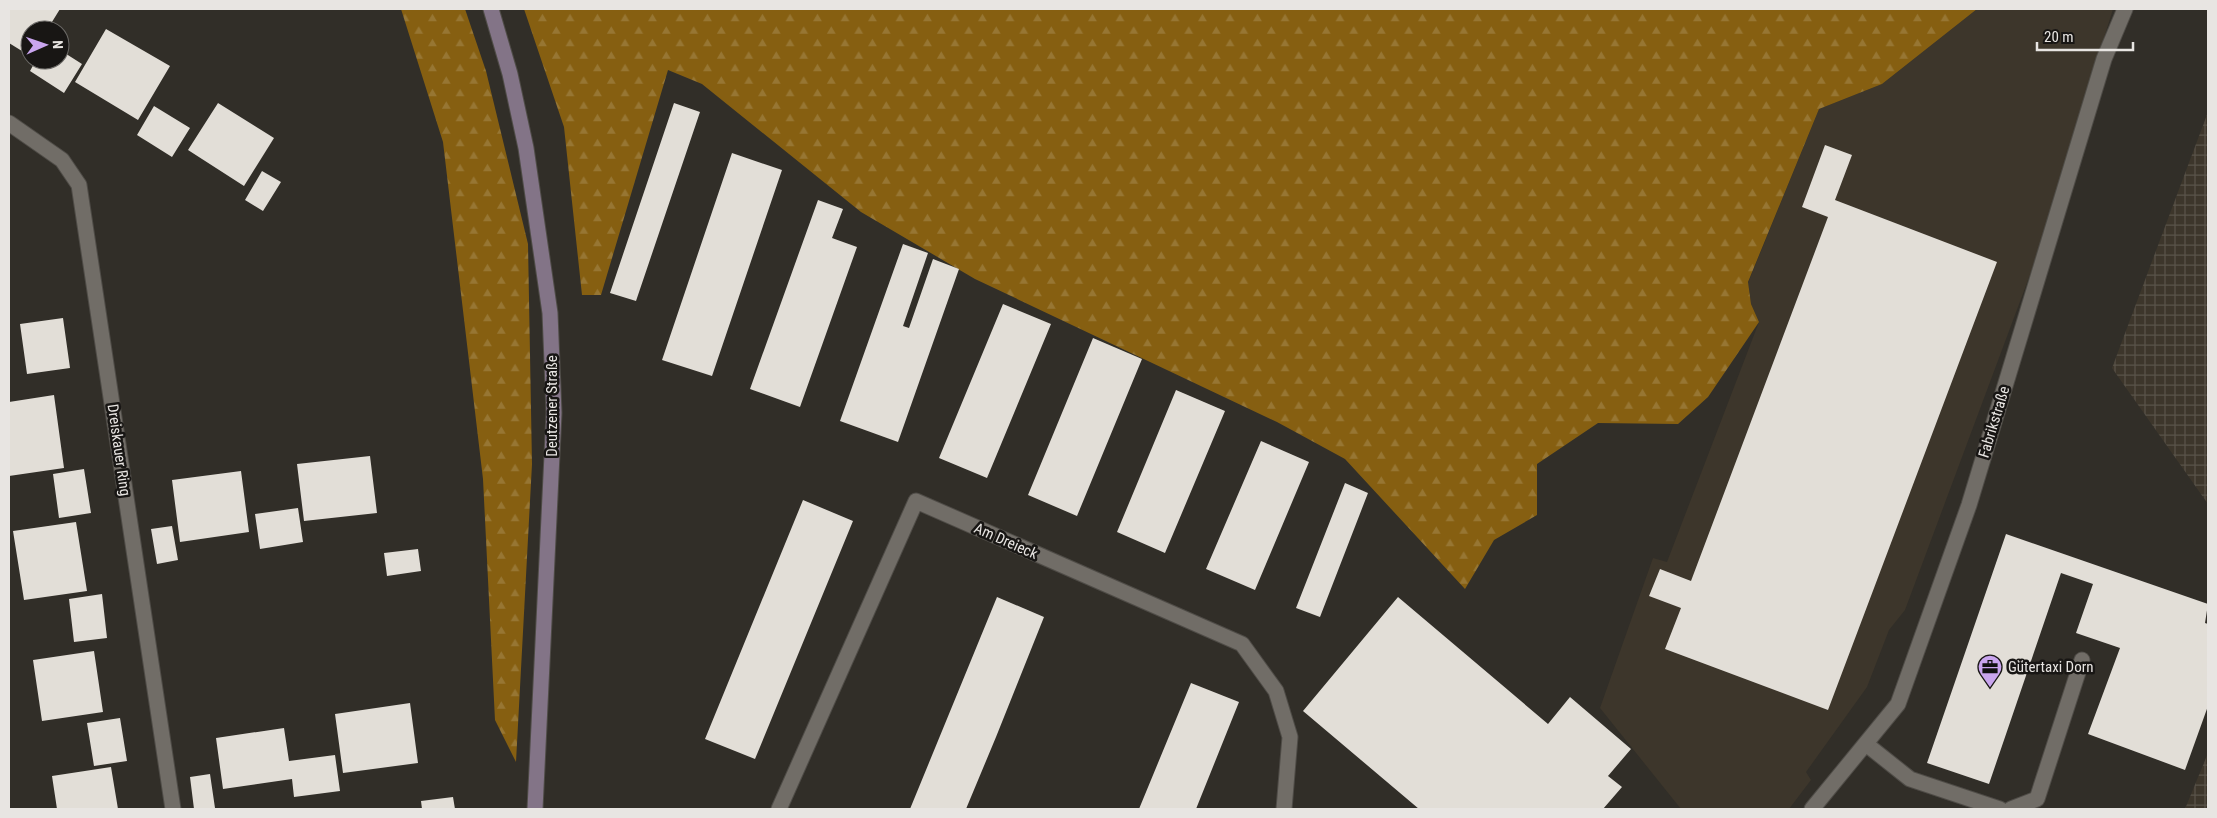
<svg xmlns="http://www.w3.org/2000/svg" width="2217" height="818" viewBox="0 0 2217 818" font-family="'Roboto Condensed',sans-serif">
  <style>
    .built { fill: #3d362b }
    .industrial { fill: url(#industrial-grid) }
    .forest { fill: url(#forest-firs) }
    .building { fill: #e2ded7 }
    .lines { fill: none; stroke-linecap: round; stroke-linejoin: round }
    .lane-casing { stroke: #4f4c47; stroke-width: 17 }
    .street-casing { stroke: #4f4c47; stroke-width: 17 }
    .secondary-casing { stroke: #4f4c47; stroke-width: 17 }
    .lane { stroke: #716d67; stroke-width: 15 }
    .street { stroke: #716d67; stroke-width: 15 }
    .secondary { stroke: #837487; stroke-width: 15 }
    .labels { text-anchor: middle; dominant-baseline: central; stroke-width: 5; stroke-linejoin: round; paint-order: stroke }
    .street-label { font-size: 15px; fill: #e8e5e2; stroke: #181614 }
    .poi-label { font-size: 15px; fill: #e8e5e2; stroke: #181614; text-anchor: start }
  </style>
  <defs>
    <pattern id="industrial-grid" width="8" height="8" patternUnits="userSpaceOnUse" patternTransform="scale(1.25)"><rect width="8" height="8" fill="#3d362b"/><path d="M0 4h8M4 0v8" fill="none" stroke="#595349"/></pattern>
    <pattern id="forest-firs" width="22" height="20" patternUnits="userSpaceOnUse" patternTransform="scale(1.25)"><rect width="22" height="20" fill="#865f11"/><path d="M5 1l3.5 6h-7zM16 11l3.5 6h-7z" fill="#977633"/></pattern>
  </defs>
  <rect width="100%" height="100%" fill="#312e28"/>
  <!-- built -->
  <path class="built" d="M1977,9H2113L2031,272L1905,610L1889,630L1867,687L1806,772L1811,780L1789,809H1681L1600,708L1653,558L1667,562L1759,322L1751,304L1748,283L1819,109L1882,84Z"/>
  <!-- industrial -->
  <path class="industrial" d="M2208,112V504L2112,368Z
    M2208,753V809H2185Z"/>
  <!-- forest -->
  <path class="forest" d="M401,9H465L486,71L528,244L532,464L516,762L495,720L483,479L443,142Z
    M524,9H1977L1882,84L1819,109L1748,282L1751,304L1759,322L1708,397L1678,424L1598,423L1537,464V515L1494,540L1465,589L1345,459L1277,422L975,279L861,212L702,84L668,70L601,295H582L564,127Z"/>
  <!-- building -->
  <path class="building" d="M9,9H60L47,30H30V56L9,43Z
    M106,29L170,66L138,120L75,82Z
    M60,50L82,64L64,93L30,71L36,60H60Z
    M218,103L274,138L244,186L188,150Z
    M674,103L700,112L636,301L610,293Z
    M154,106L190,128L172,157L137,135Z
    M1825,145L1852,155L1835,200L1997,262L1828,710L1665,649L1681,608L1649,596L1660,569L1691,581L1828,217L1802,207Z
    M732,153L782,170L712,376L662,360Z
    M262,171L281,182L263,211L245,200Z
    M818,200L843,209L832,238L857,247L800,407L750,389Z
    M903,244L928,253L903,326L909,328L933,259L959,269L898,442L840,421Z
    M1003,304L1051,324L987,478L939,458Z
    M63,318L70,368L27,374L20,324Z
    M1093,338L1142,359L1077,516L1028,495Z
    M1176,390L1225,411L1165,553L1117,532Z
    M54,395L64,468L9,476V402Z
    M1261,441L1309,462L1255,590L1206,569Z
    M370,456L377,513L304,521L297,464Z
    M84,469L91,513L59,518L53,474Z
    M241,471L249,532L180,542L172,480Z
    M1345,483L1368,493L1320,617L1296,608Z
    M803,500L853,521L755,759L705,739Z
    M298,508L303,542L260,549L255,514Z
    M76,522L87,591L24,600L13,531Z
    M172,526L178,560L157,564L151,529Z
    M2006,534L2208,604L2205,623L2208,624V706L2185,770L2088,734L2120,648L2076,633L2093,584L2061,573L1989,784L1927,763Z
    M418,549L421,571L387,576L384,553Z
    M102,594L107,638L74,642L69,599Z
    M997,597L1044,617L996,737L966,809H910Z
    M1398,597L1548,724L1570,697L1631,749L1608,776L1622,787L1603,809H1419L1303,711Z
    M94,651L103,712L42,721L33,660Z
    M1191,683L1239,702L1196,809H1139Z
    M410,703L418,763L343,773L335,714Z
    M120,718L127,761L94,766L87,723Z
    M284,728L289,761L335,755L340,791L294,797L292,779L223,789L216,738Z
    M111,767L118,809H57L52,776Z
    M210,774L215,808L194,809L190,777Z
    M453,797L455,809H422L421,801Z"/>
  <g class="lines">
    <defs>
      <path id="lane" d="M1866,744L1910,779L2000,809
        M2011,809L2037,799L2082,660"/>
      <path id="street" d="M9,123L62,160L79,185L173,809
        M779,809L916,501L1242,644L1276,691L1290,737L1284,809
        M1812,809L1898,704L1969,505L2104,59L2125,9"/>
      <path id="secondary" d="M491,9L510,74L526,148L550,313L554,413L535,809"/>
    </defs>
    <!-- lane casing -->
    <use href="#lane" class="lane-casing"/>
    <!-- street casing -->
    <use href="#street" class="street-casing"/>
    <!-- secondary casing -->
    <use href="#secondary" class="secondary-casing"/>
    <!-- lane -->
    <use href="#lane" class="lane"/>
    <!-- street -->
    <use href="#street" class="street"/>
    <!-- secondary -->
    <use href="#secondary" class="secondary"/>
  </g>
  <!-- icons -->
  <defs>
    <symbol id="office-pin" viewBox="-11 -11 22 30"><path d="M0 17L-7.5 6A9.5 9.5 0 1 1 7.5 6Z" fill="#c9a5ee" stroke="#181614"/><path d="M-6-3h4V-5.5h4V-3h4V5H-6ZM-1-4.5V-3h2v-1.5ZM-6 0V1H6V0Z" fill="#111"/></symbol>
  </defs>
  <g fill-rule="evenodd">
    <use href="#office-pin" x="1976" y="653" width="28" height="38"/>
  </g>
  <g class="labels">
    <!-- street labels -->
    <g class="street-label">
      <text transform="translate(552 406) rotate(-90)">Deutzener Straße</text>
      <text transform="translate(1994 422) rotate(-73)">Fabrikstraße</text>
      <text transform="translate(119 450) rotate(82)">Dreiskauer Ring</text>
      <text transform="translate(1006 541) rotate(24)">Am Dreieck</text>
    </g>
    <!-- poi labels -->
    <g class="poi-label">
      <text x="2008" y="667">Gütertaxi Dorn</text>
    </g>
  </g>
  <!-- border -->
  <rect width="2217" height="818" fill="none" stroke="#e8e5e2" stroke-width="20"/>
  <!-- north arrow -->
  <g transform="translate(45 45) rotate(88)"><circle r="24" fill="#181614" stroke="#6b6966"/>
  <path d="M0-4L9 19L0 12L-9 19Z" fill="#c9a5ee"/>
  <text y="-8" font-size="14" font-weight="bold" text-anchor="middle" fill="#e8e5e2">N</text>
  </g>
  <!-- scale -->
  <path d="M2037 42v8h96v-8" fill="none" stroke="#e8e5e2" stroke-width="2.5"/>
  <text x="2044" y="42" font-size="15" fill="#e8e5e2" stroke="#181614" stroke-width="4" paint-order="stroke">20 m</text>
</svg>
